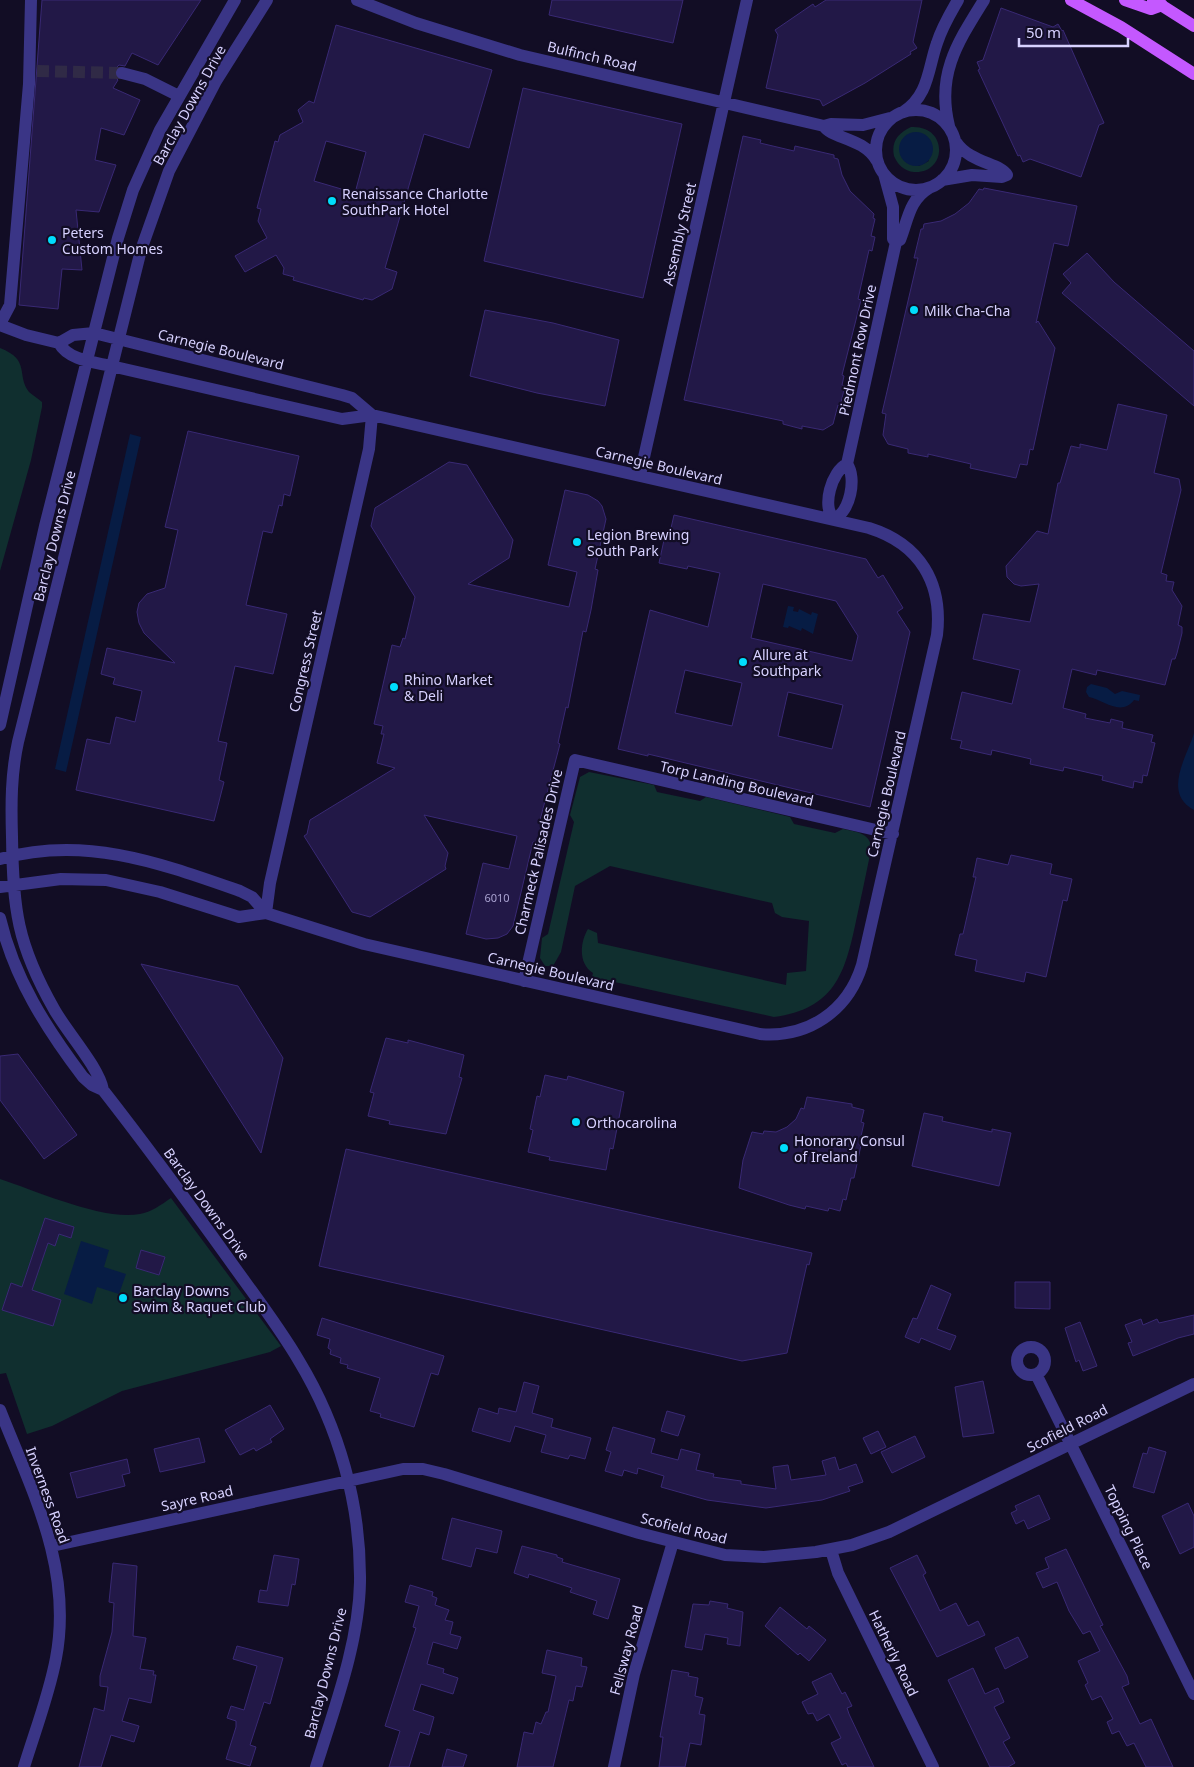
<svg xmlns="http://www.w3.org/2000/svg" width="1194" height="1767" viewBox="0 0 1194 1767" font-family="'Noto Sans',sans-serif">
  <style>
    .green { fill: #102f2f; fill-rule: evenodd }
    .water { fill: #071c44 }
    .building { fill: #221847; stroke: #392974; fill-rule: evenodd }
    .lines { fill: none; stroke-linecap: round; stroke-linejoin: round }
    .minor-tunnel { stroke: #302a46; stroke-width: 12; stroke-dasharray: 12 6; stroke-linecap: butt }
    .minor { stroke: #3a3586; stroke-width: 12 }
    .major { stroke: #c458ff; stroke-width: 12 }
    .poi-dot { fill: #00ddfc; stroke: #120d25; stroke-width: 2 }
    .labels { text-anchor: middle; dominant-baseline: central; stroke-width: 4.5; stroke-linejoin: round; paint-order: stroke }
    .number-label { font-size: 11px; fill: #aaa3d1 }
    .street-label { font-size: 14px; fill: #d7d1ff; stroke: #120d25 }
    .poi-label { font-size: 14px; fill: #d7d1ff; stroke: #120d25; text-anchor: start }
  </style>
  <rect width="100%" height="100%" fill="#120d25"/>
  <!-- green -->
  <path class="green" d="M911,127C949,125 947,174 914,172C904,171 898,165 894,156C891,142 898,133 911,127ZM909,134L929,161L919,166L901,156L900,146Z
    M0,348C31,360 16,375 29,392C33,395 38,399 42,402V407L31,460L0,571Z
    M589,772L654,785L657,792L700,801L706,797L790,817L794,824L835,833L843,829C856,832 872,833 871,850C866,874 861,898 856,921C845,974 834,1009 774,1017L592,977L593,973C578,964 580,942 588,929L597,933L598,943L786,985L787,973L806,971L809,921L782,917L775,913L772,903L610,866L575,886L561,952L553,966H545L540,958L542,938L548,934L574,822L570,815L580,777Z
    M0,1179C37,1191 103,1221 140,1214C151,1212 161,1205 171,1198L281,1346L270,1352L122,1391L52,1426L27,1434L6,1373L0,1374Z"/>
  <!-- water -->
  <path class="water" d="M899 149a17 17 0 1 1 34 0a17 17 0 1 1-34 0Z
    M130,434L141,437L66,772L55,769Z
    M788,606L794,607L793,611L798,612L799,609L811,615L812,612L818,614L813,634L802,628L801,631L789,626L788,628L783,627Z
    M1091,684L1107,688L1115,694L1122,691L1140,695L1139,701L1134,700C1121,717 1104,700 1089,697L1086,692L1087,687Z
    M1194,733V810C1162,793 1187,757 1194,733Z
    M81,1241L109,1250L104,1267L126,1274L119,1294L97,1287L92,1304L64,1294Z"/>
  <!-- building -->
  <path class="building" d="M42,0H201L158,65L132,53L125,66L119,65L114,70V76L118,80L113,88L140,100L124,135L101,128L95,160L116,165L99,212L76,210L82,270L62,269L58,309L19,305Z
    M552,0H683L673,43L549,15Z
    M826,0H922L913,42L917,48L910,52L911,54L865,83L823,106L820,100L766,88L778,35L775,30L813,4L815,7Z
    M1001,8L1053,27L1058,24L1062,31L1063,30L1104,123L1099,125L1081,177L1030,159L1023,162L1020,155L1018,156L978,70L980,69L977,62L983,60Z
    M336,25L492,70L469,148L424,134L385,268L397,272L392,289L372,300L364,298L363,300L293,280L294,277L283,274L284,268L276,255L245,272L235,256L267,238L258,221L261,209L257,208L275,141L278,142L280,135L303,122L298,110L309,101L314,103ZM326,141L366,152L355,193L314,181Z
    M523,88L682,124L643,298L484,261Z
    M743,136L761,140L760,143L794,151L795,146L834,155V158L838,159L842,175L850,191L874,214L873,218L875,219L871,236L875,237L872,251L869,250L858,299L861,300L842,375L844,376L842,385L845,386L840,406L838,405L833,424L823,430L802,426V429L783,424V421L684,400Z
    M984,188L1077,206L1068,246L1054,243L1036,323L1038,321L1055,348L1033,450L1030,449L1027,465L1020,464L1016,478L970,468L971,464L928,454V457L908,453V449L888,444L883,435L886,414L882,413L918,258H914L921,229H923L924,224L941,221L955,214L969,203L979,189L983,190Z
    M1087,253L1114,282L1194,351V406L1062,293L1071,283L1063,274Z
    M485,310L553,323L619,340L605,406L537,393L470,376Z
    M1118,404L1167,415L1154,473L1179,479L1181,490L1161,573L1167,575L1166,581L1174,582L1172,590L1182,606L1178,625L1182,627V633L1177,653L1175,659H1172L1165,685L1097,670L1096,675L1072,669L1063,708L1086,714L1085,718L1110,723L1111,719L1123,722L1122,728L1153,735L1151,742L1155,743L1147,776L1143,775L1142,783L1134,781L1133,788L1102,780L1103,776L1064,767L1063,771L1030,764L1031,759L992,750L991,755L960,748L962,741L951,739L962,692L1012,704L1020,670L973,659L983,614L1030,622L1039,584L1021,586L1014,584L1007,577L1006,566L1037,531L1048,534L1058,483H1060L1071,446L1080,448V444L1107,450Z
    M188,431L299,456L290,496L284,494L282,506L279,505L272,533L263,531L246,605L287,614L273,674L235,666L218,741L227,743L219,780L224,782L214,821L76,790L87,739L110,744L116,717L135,722L142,691L113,684L115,678L101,674L107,648L175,663L144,633L139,623L137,612L139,603L147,594L165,588L178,530L165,527Z
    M449,462L467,465L513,540L509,558L468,584L569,607L577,572L548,565L565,490L588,495L598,501L602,506L606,519L595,569L598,570L591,610L586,632L583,631L568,708L566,707L558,743L560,744L540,820L544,821L539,843L533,842L513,926L507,934L498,938L486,939L466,934L483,863L509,869L517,836L424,815L448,853L445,866L446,869L370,917L352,912L304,836L307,834L310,820L395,768L377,763L384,734H381L383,726L374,724L392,645L400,647L403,638L405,639L415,597L371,526L375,508Z
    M674,515L866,559L878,578L883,575L903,608L897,612L910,632L870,807L648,754V756L618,749L650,610L708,627L720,573L688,566L687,569L659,563L664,540L668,541ZM763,584L836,601L858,636L852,661L751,638ZM685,670L742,683L732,726L675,713ZM788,692L843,705L832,749L778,736Z
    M1011,855L1052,864L1050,874L1072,879L1067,901L1063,900L1046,977L1026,972L1024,982L975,971L977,960L955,955L960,934H963L976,877H973L977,858L1008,865Z
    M141,964L238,986L283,1058L261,1153Z
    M386,1038L408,1043V1040L464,1055L459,1077L462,1078L446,1134L389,1124L390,1121L368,1116L374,1093L370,1092Z
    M18,1054L77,1135L44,1159L0,1100V1056Z
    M545,1075L567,1080L568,1076L624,1092L613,1149L610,1148L606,1170L549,1160L550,1157L528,1152L533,1130L530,1129L537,1096L540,1097Z
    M807,1097L852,1104V1107L864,1110L861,1122L864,1123L859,1145H861L854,1178H851L846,1200L843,1199L840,1211L829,1208L828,1211L806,1206L805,1209L789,1205L739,1188L743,1160L752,1132L763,1134L764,1131L776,1132L787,1127L796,1119L801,1108L804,1109Z
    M924,1113L943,1117L942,1121L992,1132V1129L1011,1133L999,1186L912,1166Z
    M346,1149L812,1253L809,1265L807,1264L787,1353L742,1361L319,1266Z
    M45,1218L74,1227L71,1238L59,1234L55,1246L48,1243L32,1290L61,1300L53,1326L2,1310L11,1283L22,1287Z
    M141,1250L165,1257L159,1275L136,1268Z
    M1015,1282H1050V1309L1015,1308Z
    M931,1285L951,1294L937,1329L956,1336L950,1350L921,1338L919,1343L905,1337L913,1318L917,1319Z
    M1194,1315V1334L1178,1338L1133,1356L1128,1343L1132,1342L1125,1325L1141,1319L1143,1325L1157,1319L1159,1323Z
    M322,1318L444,1356L438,1375L431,1373L414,1427L380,1417L381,1414L370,1411L380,1378L347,1368L348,1365L340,1363L341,1358L330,1354L331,1350L328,1348L330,1339L317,1335Z
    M1080,1322L1097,1366L1083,1371L1079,1360L1076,1362L1065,1328Z
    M983,1381L994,1433L963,1437L955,1387Z
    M524,1382L539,1386L532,1413L553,1419L551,1427L591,1438L585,1459L570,1455L568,1459L541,1452L546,1435L515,1426L510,1442L472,1431L479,1408L498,1414L499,1408L516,1412Z
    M270,1405L284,1429L270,1439L272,1442L256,1451L254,1448L240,1455L225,1430Z
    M667,1411L685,1416L678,1436L661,1431Z
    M613,1427L655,1439L651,1453L678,1460L681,1449L700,1454L696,1470L714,1474L713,1477L741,1481V1484L776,1489L773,1467L788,1465L791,1480L826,1475L822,1461L835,1457L839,1470L856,1464L863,1482L848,1487L850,1491L822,1500L766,1508L707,1500L661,1487L664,1476L638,1468L637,1474L624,1470L622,1476L605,1471L611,1452L606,1450Z
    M878,1431L886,1447L871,1454L863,1438Z
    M915,1436L925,1457L892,1473L881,1452Z
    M199,1438L205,1462L160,1472L154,1449Z
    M1149,1447L1166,1452L1154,1493L1133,1487L1143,1453L1147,1454Z
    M127,1459L130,1473L122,1475L125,1486L77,1498L70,1473Z
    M1039,1495L1050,1519L1028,1529L1024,1520L1016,1524L1011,1513L1017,1510L1015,1506Z
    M1188,1503L1194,1516V1547L1180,1554L1162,1516Z
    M452,1518L502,1531L497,1553L476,1548L471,1567L442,1559Z
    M522,1546L557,1555V1557L563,1559L562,1562L620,1579L608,1619L593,1614L597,1601L570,1592L572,1588L529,1574L528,1578L514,1573Z
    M1066,1549L1103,1625L1100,1626L1127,1676L1129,1684L1122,1687L1140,1724L1151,1719L1173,1767H1146L1134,1743L1127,1746L1119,1731L1112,1734L1107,1722L1113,1719L1101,1696L1092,1700L1085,1685L1088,1683L1078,1661L1100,1651L1090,1631L1083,1634L1069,1611L1057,1582L1043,1588L1036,1573L1049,1568L1045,1558Z
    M274,1555L299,1559L295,1585L292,1584L288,1606L258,1602L260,1590L267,1591Z
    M917,1555L926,1573L923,1575L940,1611L956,1603L968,1626L978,1621L985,1635L937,1657L890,1568Z
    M113,1563L137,1566L133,1636L146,1638L140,1669L154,1671L153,1675H156L151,1703L129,1698L122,1721L139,1726L134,1742L111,1735L101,1767H79L94,1708L104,1711L108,1687L100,1686V1676L112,1632L114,1603L109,1602Z
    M410,1585L433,1592L432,1596L437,1598L435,1605L449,1610L445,1620L453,1622L450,1634L461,1637L457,1649L433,1642L427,1664L444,1669L443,1673L458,1678L453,1694L421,1684L413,1710L434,1717L429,1735L420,1732L409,1767H389L400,1731L385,1726L416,1628L413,1627L419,1606L405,1602Z
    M710,1601L728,1604L727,1608L743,1612L740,1646L727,1644L728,1638L705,1634L702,1650L685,1647L693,1604L709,1605Z
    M780,1607L807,1629L809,1626L826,1640L809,1661L800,1653L798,1655L765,1626Z
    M1018,1637L1028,1657L1005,1669L995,1648Z
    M237,1646L283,1658L270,1704L264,1702L250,1745L256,1747L250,1766L226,1759L236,1727V1721L227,1718L231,1706L244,1710L257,1666L233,1659Z
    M547,1650L582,1658L581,1666L587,1667L582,1687L576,1686L573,1701L569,1700L553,1767H517L524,1732L533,1734L536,1722L541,1724L546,1712H548L556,1676L542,1673Z
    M973,1668L985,1694L998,1688L1004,1702L994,1707L1010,1738L1003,1742L1015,1763L1008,1767H990L948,1680Z
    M672,1670L689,1673L688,1676L698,1678L695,1696L703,1698L699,1714L705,1715L703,1731L701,1745L690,1743L685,1767H659L663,1737H660Z
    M831,1673L842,1694L845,1692L852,1706L847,1708L849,1714L874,1767H848L846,1763L842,1765L831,1743L841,1738L829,1714L817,1721L813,1713L808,1714L802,1702L818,1694L812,1682Z
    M447,1749L467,1755L463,1767H442Z"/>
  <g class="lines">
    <!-- minor-tunnel -->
    <path class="minor-tunnel" d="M37,71L122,73"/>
    <!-- minor -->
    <path class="minor" d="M267,0L216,81L169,171L141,250L18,742C11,774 11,804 12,837C13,909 17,944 54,1009C66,1031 99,1067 103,1090C146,1145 187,1201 228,1258C252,1292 278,1325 299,1361C339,1427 361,1505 360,1582C359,1643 334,1709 316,1767
      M357,0L416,23L520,55L824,126
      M122,73L145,79L179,96
      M876 150a40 40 0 1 1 80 0a40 40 0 1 1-80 0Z
      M903,112C929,96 928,68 937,43C942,27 950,14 958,0
      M949,126C936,74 958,42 984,0
      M877,161C863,137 832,139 824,126L831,124L863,125L890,118
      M884,174L893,207V239L896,242L900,240C908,220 909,200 929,188
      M942,180L972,175L1002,177L1007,175C1000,163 970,163 956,142
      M0,324L10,305L29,84L31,0
      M0,325L26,335L59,343C68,360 94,362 111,366L342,419L372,415L352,398L342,395L94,333L73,335L59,343
      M847,464L896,242
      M847,464C857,478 850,512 834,519C821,507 832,471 847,464Z
      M640,475L747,0
      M0,725L45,526L118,238L133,190L160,130L235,0
      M0,859C85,835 160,863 240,891L252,897L266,913L364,944L760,1034C808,1038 848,1011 862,965L937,635C943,583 920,544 869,528L372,415L369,449L270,883L266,913
      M0,887L61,879L106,880L160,892L239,917L266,913
      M0,918C14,978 46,1028 83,1077L92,1085L103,1090
      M524,981L575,760L893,834
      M1017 1361a14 14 0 1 1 28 0a14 14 0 1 1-28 0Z
      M1036,1374L1194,1694
      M0,1410C32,1491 73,1568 56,1658C49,1695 35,1731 24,1767
      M52,1546L403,1469H423L444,1474L639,1533L725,1555L764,1557L816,1552L852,1545L889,1532L1194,1384
      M831,1550L838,1573L933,1767
      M614,1767L634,1674L673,1542"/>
    <!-- major -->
    <path class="major" d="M1071,0L1121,27L1194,74
      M1125,0L1151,9L1162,5
      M1153,0L1194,26"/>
  </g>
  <!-- markers -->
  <g class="poi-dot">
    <circle cx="332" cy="201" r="5"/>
    <circle cx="52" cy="240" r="5"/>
    <circle cx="914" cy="310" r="5"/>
    <circle cx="577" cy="542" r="5"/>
    <circle cx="743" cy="662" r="5"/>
    <circle cx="394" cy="687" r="5"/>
    <circle cx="576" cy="1122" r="5"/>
    <circle cx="784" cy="1148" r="5"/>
    <circle cx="123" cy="1298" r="5"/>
  </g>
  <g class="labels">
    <!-- number labels -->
    <g class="number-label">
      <text x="497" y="897">6010</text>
    </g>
    <!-- street labels -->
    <g class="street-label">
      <text transform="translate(592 56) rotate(13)">Bulfinch Road</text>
      <text transform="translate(189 105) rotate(-61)">Barclay Downs Drive</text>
      <text transform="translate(679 234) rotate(-77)">Assembly Street</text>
      <text transform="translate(221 349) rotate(14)">Carnegie Boulevard</text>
      <text transform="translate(857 350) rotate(-78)">Piedmont Row Drive</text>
      <text transform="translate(659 465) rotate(13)">Carnegie Boulevard</text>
      <text transform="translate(54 536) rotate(-76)">Barclay Downs Drive</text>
      <text transform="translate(305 661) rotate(-77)">Congress Street</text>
      <text transform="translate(737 783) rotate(13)">Torp Landing Boulevard</text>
      <text transform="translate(886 794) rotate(-77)">Carnegie Boulevard</text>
      <text transform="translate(538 852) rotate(-77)">Charmeck Palisades Drive</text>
      <text transform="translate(551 971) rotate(13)">Carnegie Boulevard</text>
      <text transform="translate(207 1204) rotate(54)">Barclay Downs Drive</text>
      <text transform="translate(1067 1428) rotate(-27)">Scofield Road</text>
      <text transform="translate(48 1495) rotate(70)">Inverness Road</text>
      <text transform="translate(197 1498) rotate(-13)">Sayre Road</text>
      <text transform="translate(1129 1527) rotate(64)">Topping Place</text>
      <text transform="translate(684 1528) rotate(14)">Scofield Road</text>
      <text transform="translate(626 1650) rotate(-75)">Fellsway Road</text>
      <text transform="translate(894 1653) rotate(64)">Hatherly Road</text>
      <text transform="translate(325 1673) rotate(-76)">Barclay Downs Drive</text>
    </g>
    <!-- poi labels -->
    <g class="poi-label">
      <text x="342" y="193">Renaissance Charlotte<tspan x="342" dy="16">SouthPark Hotel</tspan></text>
      <text x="62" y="232">Peters<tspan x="62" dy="16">Custom Homes</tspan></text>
      <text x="924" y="310">Milk Cha-Cha</text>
      <text x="587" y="534">Legion Brewing<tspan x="587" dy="16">South Park</tspan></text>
      <text x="753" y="654">Allure at<tspan x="753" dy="16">Southpark</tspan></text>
      <text x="404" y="679">Rhino Market<tspan x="404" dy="16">&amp; Deli</tspan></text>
      <text x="586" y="1122">Orthocarolina</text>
      <text x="794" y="1140">Honorary Consul<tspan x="794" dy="16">of Ireland</tspan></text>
      <text x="133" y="1290">Barclay Downs<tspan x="133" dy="16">Swim &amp; Raquet Club</tspan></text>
    </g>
  </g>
  <!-- scale -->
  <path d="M1019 38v8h109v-8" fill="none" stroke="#d7d1ff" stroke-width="2.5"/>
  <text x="1026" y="38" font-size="15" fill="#d7d1ff" stroke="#120d25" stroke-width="4" paint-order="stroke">50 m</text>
</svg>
